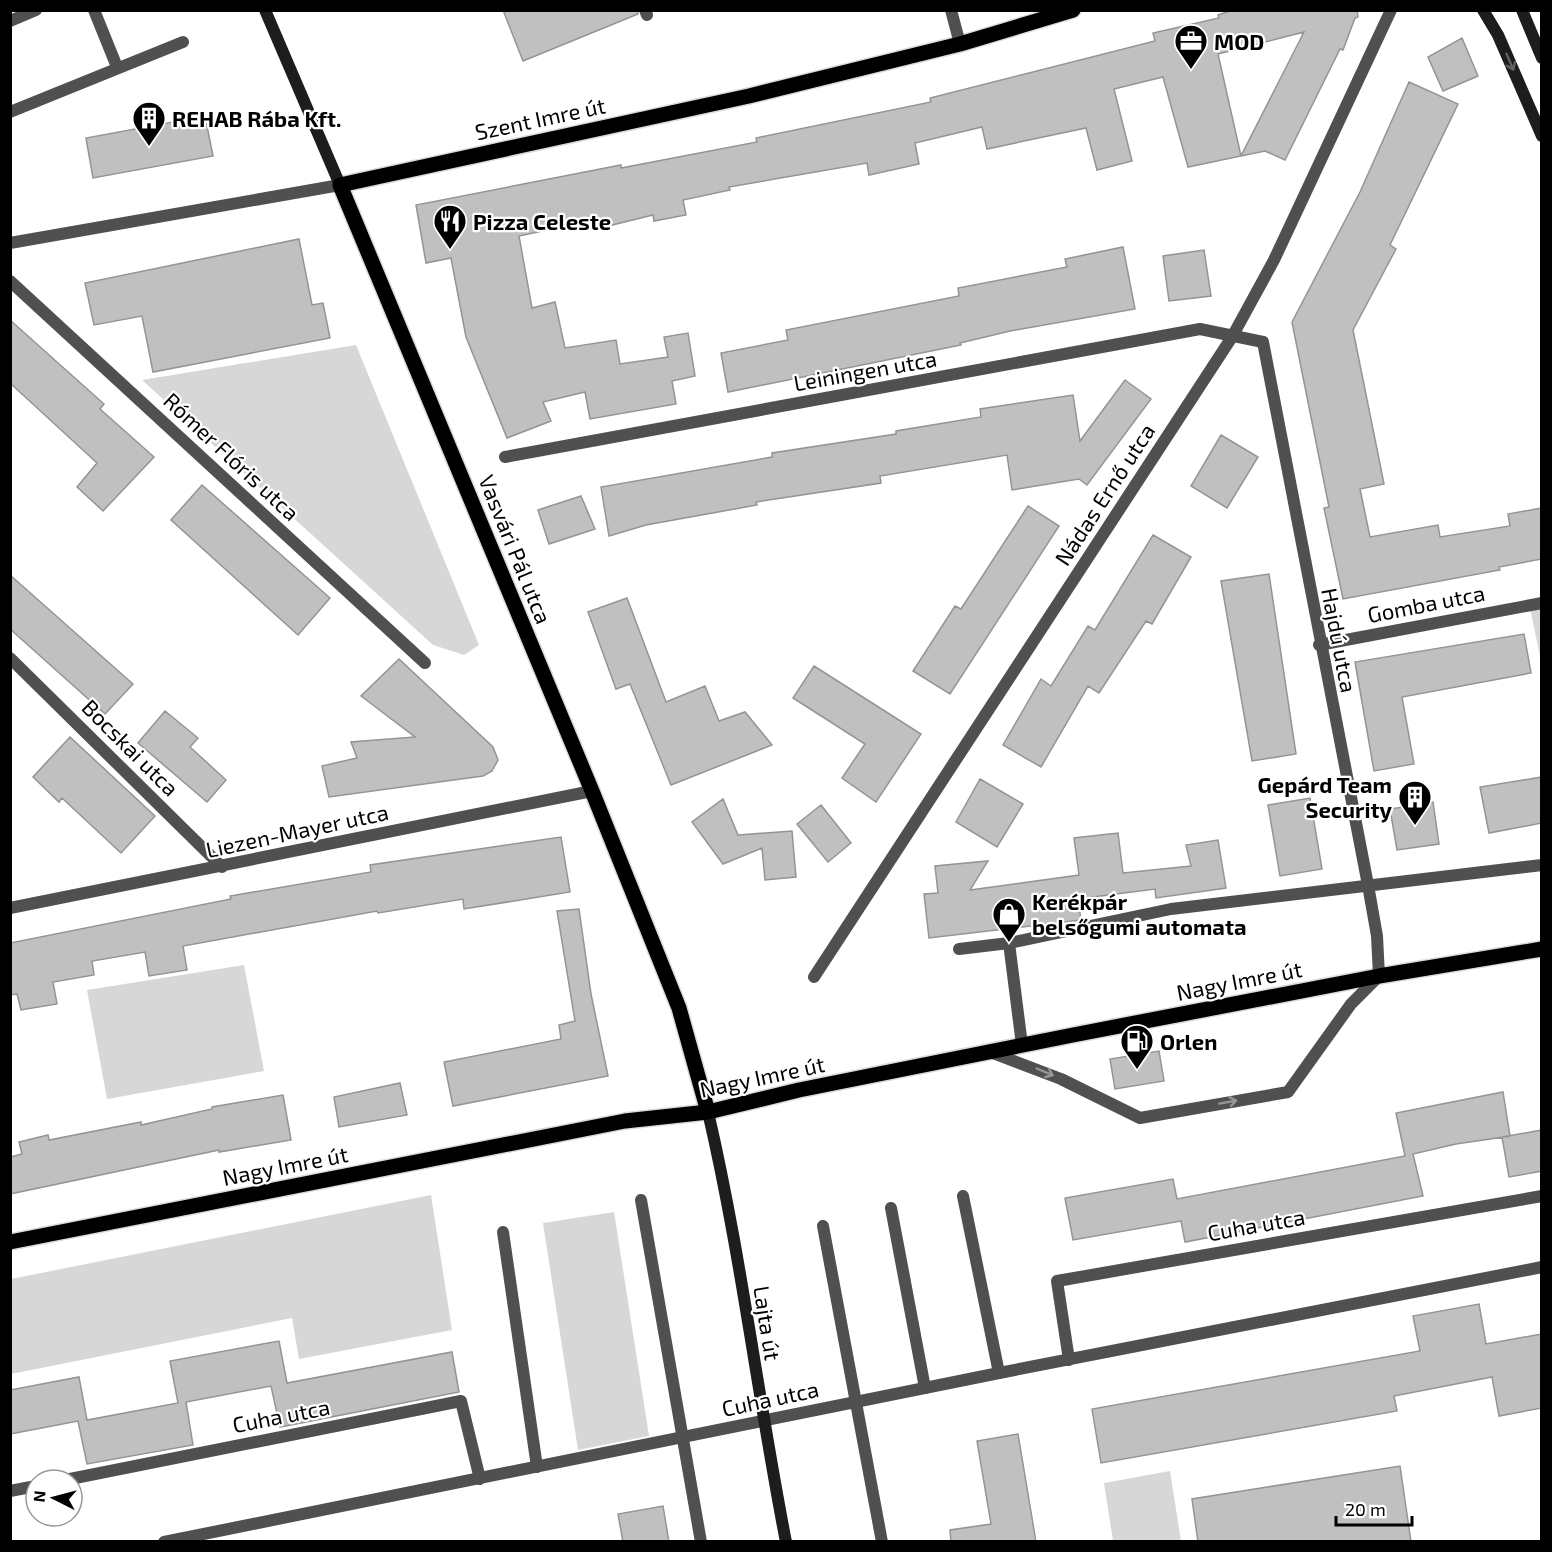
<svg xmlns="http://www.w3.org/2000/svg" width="1552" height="1552" viewBox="0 0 1552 1552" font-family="'Exo 2',sans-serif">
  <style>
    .park { fill: #d7d7d7 }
    .building { fill: #c0c0c0; stroke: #949494; stroke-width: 1.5 }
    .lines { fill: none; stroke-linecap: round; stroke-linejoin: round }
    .primary-casing { stroke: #dbdbdb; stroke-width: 18 }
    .lane { stroke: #505050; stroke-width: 12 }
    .street { stroke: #505050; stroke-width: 12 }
    .secondary { stroke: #1d1d1d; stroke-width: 12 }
    .primary { stroke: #000; stroke-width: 15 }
    .oneway { stroke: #616161 }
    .oneway2 { stroke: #969696 }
    .labels { text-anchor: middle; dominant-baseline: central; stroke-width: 4.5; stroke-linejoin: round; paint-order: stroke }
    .poi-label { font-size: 22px; font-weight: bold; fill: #000; stroke: #fff; text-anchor: start }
    .street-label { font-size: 22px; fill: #000; stroke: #fff }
  </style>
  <rect width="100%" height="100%" fill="#fff"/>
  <!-- park -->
  <path class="park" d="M356,345L479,645L464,655L433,645L142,380Z
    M1541,606V661L1530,608Z
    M244,965L264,1071L107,1099L87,990Z
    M431,1195L452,1330L299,1359L292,1318L11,1374V1279Z
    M614,1212L649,1436L578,1450L543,1223Z
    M1170,1471L1181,1541H1113L1104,1483Z"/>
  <!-- building -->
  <path class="building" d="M503,10H637L638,14L523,61Z
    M1233,10H1357L1358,17L1355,18L1343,50L1340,49L1285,160L1265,151L1241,156L1304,32L1218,54L1241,156L1188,167L1163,77L1114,89L1132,161L1097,170L1086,128L987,149L982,127L915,143L919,164L869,175L867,163L729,187L730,190L683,200L686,215L654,221L653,215L596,229L594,220L519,236L532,308L555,302L565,348L616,340L620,364L668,357L664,337L688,333L695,376L672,381L676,404L590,419L585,392L543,402L551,421L507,438L466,337L451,258L426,263L416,205L621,165V168L757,142L756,138L931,102L930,98L1155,41L1153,33L1219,18L1218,15Z
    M1462,38L1478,76L1443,91L1428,57Z
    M1409,82L1458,104L1390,245L1396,249L1353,330L1384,484L1360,489L1370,537L1438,525L1440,537L1510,526L1508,514L1542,508V559L1499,567L1500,570L1343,599L1324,508L1329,507L1292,322L1360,192Z
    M205,116L213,156L93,178L86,138Z
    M299,239L312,305L323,303L330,338L153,372L142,316L94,325L85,283Z
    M1123,247L1135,309L1010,331L960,343L961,345L728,392L721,353L788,340L786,330L959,296L958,288L1067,267L1065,259Z
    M1204,250L1211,296L1169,301L1163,256Z
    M10,320L104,404L100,409L154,457L103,511L77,487L97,463L10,383Z
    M1125,380L1151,399L1087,485L1079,479L1012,490L1007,455L880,476L881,483L756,502L757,505L646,525L609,536L601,487L772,457V453L896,434V431L981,417L980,409L1073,395L1080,441Z
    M1221,435L1258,457L1227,508L1191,486Z
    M202,485L330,598L298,635L171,520Z
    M581,496L595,529L549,544L538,510Z
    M1028,506L1059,526L950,694L913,671L955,606L961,609Z
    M1153,535L1191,557L1152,624L1146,621L1099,693L1088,686L1041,767L1003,745L1041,679L1051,686L1088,626L1095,630Z
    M1269,574L1296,754L1252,761L1221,581Z
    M10,575L133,684L105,714L10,629Z
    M627,598L666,702L705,686L719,721L745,712L772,745L671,785L630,684L616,689L588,612Z
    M1524,634L1531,673L1402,697L1414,764L1374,771L1355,662Z
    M399,659L493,747L498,760L492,771L483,776L329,797L322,766L357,758L351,742L415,737L361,696Z
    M814,666L921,734L876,802L842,778L865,744L793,698Z
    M165,711L198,738L190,747L226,780L207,802L138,743Z
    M70,737L155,816L121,853L62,798L59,802L33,777Z
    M1542,777V823L1489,833L1480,787Z
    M980,779L1023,804L997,847L956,822Z
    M1310,798L1322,869L1280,876L1268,805Z
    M723,799L738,835L792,831L796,877L765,880L762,848L723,864L692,822Z
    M1433,802L1439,844L1397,850L1390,809Z
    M821,805L851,843L828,862L797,824Z
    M1118,833L1123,873L1191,866L1186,845L1218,840L1226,888L1156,898L1155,889L1078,899L1081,920L929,938L924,894L938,893L935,866L988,861L970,890L1079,875L1074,838Z
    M561,837L570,892L464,909L463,899L378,913L377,911L183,946L187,970L149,976L145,952L92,961L94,975L53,982L57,1004L21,1010L17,994L10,995V943L231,899L230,896L371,872L370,865Z
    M579,909L591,994L608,1076L453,1106L444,1062L561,1039L559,1025L575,1021L557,911Z
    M1159,1051L1164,1081L1115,1089L1110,1059Z
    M400,1083L407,1115L339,1127L334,1097Z
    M1503,1092L1510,1136L1456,1144L1413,1154L1423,1196L1185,1242L1181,1221L1073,1240L1065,1198L1173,1179L1177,1199L1405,1156L1396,1113Z
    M283,1095L291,1140L219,1152V1150L10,1194V1157L22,1154L19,1142L48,1135L49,1140L141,1122V1125L212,1109V1107Z
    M1542,1130V1171L1509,1177L1502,1137Z
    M1479,1304L1486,1344L1542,1334V1408L1499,1416L1492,1377L1394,1396L1397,1411L1101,1463L1092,1409L1420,1351L1413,1316Z
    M279,1341L287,1383L452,1352L459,1392L280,1427L271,1386L186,1402L193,1445L87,1464L78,1421L10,1434V1390L79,1377L87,1420L178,1403L170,1361Z
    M1018,1434L1036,1542H951L950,1530L991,1524L977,1441Z
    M1400,1466L1411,1542H1198L1192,1499Z
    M663,1506L669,1542H623L618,1514Z"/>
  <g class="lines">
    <defs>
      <path id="primary" d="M708,1112L679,1008L592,791L340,185L749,96L960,44L1073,10
        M10,1242L625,1121L708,1112L799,1090L1073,1035L1379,976L1542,949"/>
    </defs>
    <!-- primary casing -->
    <use href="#primary" class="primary-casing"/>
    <!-- lane -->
    <path class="lane" d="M94,10L117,67
      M645,10L647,15
      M951,10L960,44
      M10,21L36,10
      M10,112L183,42
      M990,1052L1061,1079L1140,1118L1288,1092L1351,1004L1379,976
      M963,1196L999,1373
      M641,1200L701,1542
      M891,1208L925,1388
      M823,1226L882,1542
      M503,1232L537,1467"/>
    <!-- street -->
    <path class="street" d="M10,243L340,185
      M10,281L425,663
      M505,457L1200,329L1263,342L1368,885L1377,936L1379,976
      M1319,645L1542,603
      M10,658L222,867
      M10,908L592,791
      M1009,943L1022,1045
      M959,949L1009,943L1171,909L1542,865
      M814,977L1232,337L1274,260L1391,10
      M1069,1360L1057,1281L1542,1196
      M65,1480L461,1401L480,1479
      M10,1491L36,1486
      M164,1542L999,1373L1542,1267"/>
    <!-- secondary -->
    <path class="secondary" d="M265,10L340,185
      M1483,10L1498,35L1542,136
      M1522,10L1542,58
      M708,1112C741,1254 758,1399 786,1542"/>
    <!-- primary -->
    <use href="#primary" class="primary"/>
  </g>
  <!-- one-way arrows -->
  <defs><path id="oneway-shaft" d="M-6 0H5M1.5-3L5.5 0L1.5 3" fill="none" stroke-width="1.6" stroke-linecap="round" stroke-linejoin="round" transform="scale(1.5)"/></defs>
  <use class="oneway" href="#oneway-shaft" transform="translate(1510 62) rotate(67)"/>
  <g class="oneway2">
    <use href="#oneway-shaft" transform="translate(1045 1072) rotate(23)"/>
    <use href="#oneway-shaft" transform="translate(1228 1102) rotate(-10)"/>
  </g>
  <!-- icons -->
  <defs>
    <symbol id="office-pin" viewBox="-11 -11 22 30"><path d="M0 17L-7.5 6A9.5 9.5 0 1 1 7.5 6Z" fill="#000" stroke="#fff"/><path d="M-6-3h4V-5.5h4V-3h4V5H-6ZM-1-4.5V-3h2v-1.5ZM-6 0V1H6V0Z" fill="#fff"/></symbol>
    <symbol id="building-pin" viewBox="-11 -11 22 30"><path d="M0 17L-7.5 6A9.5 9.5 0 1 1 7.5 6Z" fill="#000" stroke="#fff"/><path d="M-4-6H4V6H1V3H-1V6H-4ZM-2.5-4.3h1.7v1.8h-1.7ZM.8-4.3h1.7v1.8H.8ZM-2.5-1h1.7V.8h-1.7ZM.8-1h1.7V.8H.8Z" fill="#fff"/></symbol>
    <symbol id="restaurant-pin" viewBox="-11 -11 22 30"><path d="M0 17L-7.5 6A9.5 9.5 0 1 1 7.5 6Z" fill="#000" stroke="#fff"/><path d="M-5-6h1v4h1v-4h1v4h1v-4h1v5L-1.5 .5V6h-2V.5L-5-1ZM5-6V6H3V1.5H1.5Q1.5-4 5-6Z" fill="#fff"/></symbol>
    <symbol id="shop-pin" viewBox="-11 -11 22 30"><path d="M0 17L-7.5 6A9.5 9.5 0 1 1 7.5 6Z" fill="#000" stroke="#fff"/><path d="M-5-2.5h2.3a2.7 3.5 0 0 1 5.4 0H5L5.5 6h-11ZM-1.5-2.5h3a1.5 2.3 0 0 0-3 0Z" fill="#fff"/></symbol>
    <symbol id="fuel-pin" viewBox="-11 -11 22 30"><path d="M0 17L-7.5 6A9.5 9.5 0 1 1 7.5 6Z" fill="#000" stroke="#fff"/><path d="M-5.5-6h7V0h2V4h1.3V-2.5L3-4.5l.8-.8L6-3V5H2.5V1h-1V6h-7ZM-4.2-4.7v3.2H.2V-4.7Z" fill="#fff"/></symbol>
  </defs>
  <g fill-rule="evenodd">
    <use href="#office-pin" x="1172" y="22" width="38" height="52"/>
    <use href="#building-pin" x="130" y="99" width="38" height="52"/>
    <use href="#restaurant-pin" x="431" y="202" width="38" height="52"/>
    <use href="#building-pin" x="1396" y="778" width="38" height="52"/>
    <use href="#shop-pin" x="990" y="895" width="38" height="52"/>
    <use href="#fuel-pin" x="1118" y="1022" width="38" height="52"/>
  </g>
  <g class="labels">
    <!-- poi labels -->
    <g class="poi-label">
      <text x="1214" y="41">MOD</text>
      <text x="172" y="118">REHAB Rába Kft.</text>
      <text x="473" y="221">Pizza Celeste</text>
      <text x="1392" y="784" text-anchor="end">Gepárd Team<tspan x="1392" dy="25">Security</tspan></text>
      <text x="1032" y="901">Kerékpár<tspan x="1032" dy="25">belsőgumi automata</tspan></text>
      <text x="1160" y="1041">Orlen</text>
    </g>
    <!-- street labels -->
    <g class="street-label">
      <text transform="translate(540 118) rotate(-12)">Szent Imre út</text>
      <text transform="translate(865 370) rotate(-10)">Leiningen utca</text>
      <text transform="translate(232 456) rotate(43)">Rómer Flóris utca</text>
      <text transform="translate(1104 494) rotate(-57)">Nádas Ernő utca</text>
      <text transform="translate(516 549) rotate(68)">Vasvári Pál utca</text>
      <text transform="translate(1426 603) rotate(-11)">Gomba utca</text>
      <text transform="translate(1340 640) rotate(79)">Hajdú utca</text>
      <text transform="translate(131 747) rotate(45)">Bocskai utca</text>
      <text transform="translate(297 830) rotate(-12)">Liezen-Mayer utca</text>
      <text transform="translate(1239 980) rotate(-11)">Nagy Imre út</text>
      <text transform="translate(762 1076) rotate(-12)">Nagy Imre út</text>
      <text transform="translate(285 1165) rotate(-11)">Nagy Imre út</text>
      <text transform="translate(1256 1224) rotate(-10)">Cuha utca</text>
      <text transform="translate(768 1323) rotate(81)">Lajta út</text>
      <text transform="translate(770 1398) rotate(-12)">Cuha utca</text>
      <text transform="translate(281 1415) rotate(-11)">Cuha utca</text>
    </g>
  </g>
  <!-- border -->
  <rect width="1552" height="1552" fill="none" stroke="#000000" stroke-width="24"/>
  <!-- north arrow -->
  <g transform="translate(54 1498) rotate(276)"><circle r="28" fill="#ffffff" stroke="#999999" stroke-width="1.5"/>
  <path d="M0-4.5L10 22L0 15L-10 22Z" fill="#000000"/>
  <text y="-9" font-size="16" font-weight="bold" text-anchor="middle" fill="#000000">N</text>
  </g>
  <!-- scale -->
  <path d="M1336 1516v9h76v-9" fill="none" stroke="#000000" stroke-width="3"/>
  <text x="1345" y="1516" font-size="18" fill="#000000" stroke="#ffffff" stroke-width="4.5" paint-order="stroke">20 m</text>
</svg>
